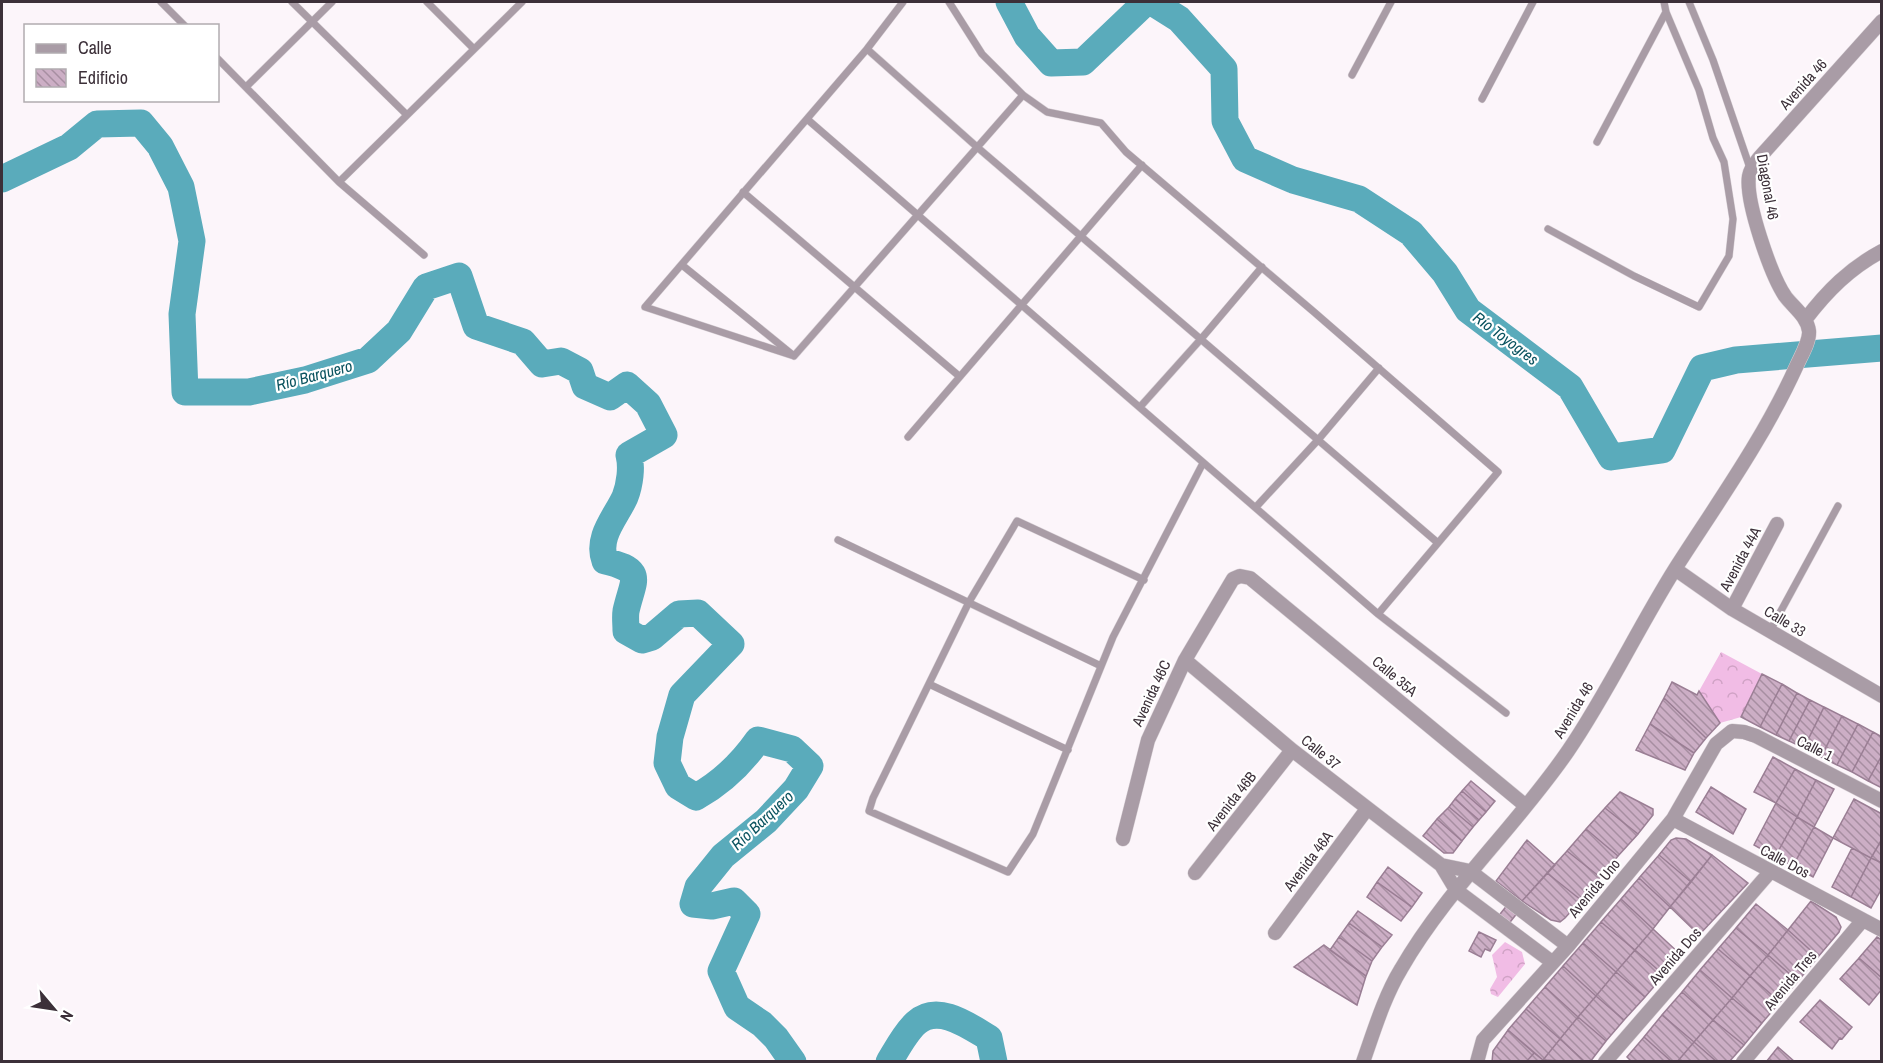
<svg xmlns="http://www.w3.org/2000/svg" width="1883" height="1063" viewBox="0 0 1883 1063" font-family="'Archivo Narrow',sans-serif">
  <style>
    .forest { fill: url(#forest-crowns) }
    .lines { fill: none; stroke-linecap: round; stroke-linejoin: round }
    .river { stroke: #5aabbb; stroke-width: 27 }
    .building { fill: url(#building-back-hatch); stroke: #9a7e94; stroke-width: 1.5 }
    .service-casing { stroke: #d9d2d7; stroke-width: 8 }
    .minor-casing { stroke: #d9d2d7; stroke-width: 15 }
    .service { stroke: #a99ca6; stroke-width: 7 }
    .minor { stroke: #a99ca6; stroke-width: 14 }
    .labels { text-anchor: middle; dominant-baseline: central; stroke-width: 4.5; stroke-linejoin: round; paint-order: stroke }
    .street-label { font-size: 15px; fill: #3c3039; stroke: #fff }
    .water-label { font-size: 16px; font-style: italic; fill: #0a535f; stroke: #fff }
  </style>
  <defs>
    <pattern id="forest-crowns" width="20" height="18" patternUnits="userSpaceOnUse" patternTransform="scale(1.5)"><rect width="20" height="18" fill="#f1bce5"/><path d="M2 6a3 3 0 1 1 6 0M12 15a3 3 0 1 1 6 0" fill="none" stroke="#d0a2c5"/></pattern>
    <pattern id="building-back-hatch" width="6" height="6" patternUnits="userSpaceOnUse" patternTransform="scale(1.5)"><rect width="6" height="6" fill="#ccaec5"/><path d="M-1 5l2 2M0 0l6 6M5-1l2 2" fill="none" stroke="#a78ea1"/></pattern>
  </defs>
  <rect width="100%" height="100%" fill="#fcf5fa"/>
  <!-- forest -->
  <path class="forest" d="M1721,652L1762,674L1741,717L1720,723L1699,691Z
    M1505,942L1522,952L1525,964L1498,997L1491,994L1490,989L1497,977L1492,955Z"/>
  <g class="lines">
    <!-- river -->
    <path class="river" d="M1009,2L1027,36L1051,63L1083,62L1146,2
      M1152,2L1179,19L1224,69L1225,121L1245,159L1293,180L1359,199L1411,233L1445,273L1468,310L1570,387L1611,457L1662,450L1702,368L1736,360L1882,348
      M2,179L69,147L97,124L141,123L160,146L181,187L192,241L182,314L185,392H249L305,380L368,360L399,331L426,287L459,276L476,326L523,342L542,364L561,361L580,371L585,386L610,397L627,385L648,404L664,435L629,455C632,467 630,484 625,497C616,517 596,537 605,561C646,571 633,579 626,611C625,617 626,624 626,631L642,640L652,637L679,614L698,613L731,644L682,695L670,737L667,763L678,786L696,797C721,783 742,763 758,740L792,749L810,766L796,789L766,821L723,856L698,887L693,904L712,906L734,901L747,914L721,971L737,1007L762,1024L776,1038L793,1062
      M889,1062C897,1049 905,1033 916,1023C938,1003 969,1026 989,1038L994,1062"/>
  </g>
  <!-- building -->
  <path class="building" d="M1762,674L1782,684L1760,727L1741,717Z
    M1672,682L1697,695L1699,691L1720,723L1706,738L1664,698Z
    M1782,684L1797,693L1776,735L1760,727Z
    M1797,693L1810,700L1789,741L1776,735Z
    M1664,698L1706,738L1694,753L1650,724Z
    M1810,700L1824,707L1804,748L1789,741Z
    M1824,707L1842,716L1821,757L1804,748Z
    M1842,716L1858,724L1837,765L1821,757Z
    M1650,724L1694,753L1685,770L1636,750Z
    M1858,724L1873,732L1852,772L1837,765Z
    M1873,732L1882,737V755L1868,781L1852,772Z
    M1882,755V788L1868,781Z
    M1773,757L1795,769L1776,803L1754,792Z
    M1795,769L1816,780L1797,817L1776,803Z
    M1816,780L1834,789L1814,827L1797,817Z
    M1471,781L1495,801L1486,812L1462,791Z
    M1711,787L1746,809L1733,834L1696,812Z
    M1462,791L1486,812L1479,820L1455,799Z
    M1620,792L1653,809V815L1638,834L1605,808Z
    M1455,799L1479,820L1473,827L1449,807Z
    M1854,799L1882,814V839L1871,858L1833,838Z
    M1776,803L1797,817L1775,857L1754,845Z
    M1449,807L1473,827L1462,841L1437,819Z
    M1605,808L1638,834L1618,856L1586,829Z
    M1797,817L1814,827L1793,866L1775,857Z
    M1437,819L1462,841L1453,853H1444L1423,836Z
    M1814,827L1833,838L1813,877L1793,866Z
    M1586,829L1618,856L1600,877L1567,851Z
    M1676,838L1686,839L1712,855L1691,882L1659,855L1671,840Z
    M1882,839V863L1871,858Z
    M1527,840L1555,865L1522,901L1496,881Z
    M1852,848L1871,858L1851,897L1832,887Z
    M1567,851L1600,877L1581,900L1547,873Z
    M1659,855L1691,882L1670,907L1639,878Z
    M1712,855L1748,883L1699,935L1670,907Z
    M1871,858L1882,863V888L1871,908L1851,897Z
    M1388,867L1422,893L1412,907L1377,882Z
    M1547,873L1581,900L1565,918L1560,922L1551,920L1522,901Z
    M1639,878L1670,907L1653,929L1621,899Z
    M1377,882L1412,907L1401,921L1367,897Z
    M1621,899L1653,929L1635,950L1601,922Z
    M1811,901L1836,917L1841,927L1839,932L1818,957L1788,930Z
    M1508,904L1518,912L1507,926L1497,918Z
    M1756,904L1788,930L1768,955L1736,928Z
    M1358,911L1392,935L1382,947L1349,923Z
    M1601,922L1635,950L1616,972L1583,943Z
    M1349,923L1382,947L1372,961L1339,937Z
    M1736,928L1768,955L1750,976L1718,949Z
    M1653,929L1681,955L1664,975L1635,950Z
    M1788,930L1818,957L1798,981L1768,955Z
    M1479,932L1496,940L1490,951L1485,949L1481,957L1469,951Z
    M1339,937L1372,961L1366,976L1330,950Z
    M1877,937L1882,940V978L1859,958Z
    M1583,943L1616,972L1596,996L1563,966Z
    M1324,945L1366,976L1357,1005L1294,967Z
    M1718,949L1750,976L1732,998L1700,970Z
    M1635,950L1664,975L1645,997L1616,972Z
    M1768,955L1798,981L1780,1002L1750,976Z
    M1859,958L1882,978V989L1869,1005L1840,979Z
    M1563,966L1596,996L1578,1017L1545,987Z
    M1700,970L1732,998L1713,1020L1682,992Z
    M1616,972L1645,997L1624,1020L1596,996Z
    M1750,976L1780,1002L1762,1023L1732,998Z
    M1545,987L1578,1017L1560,1039L1526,1009Z
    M1682,992L1713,1020L1694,1042L1662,1015Z
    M1596,996L1624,1020L1606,1041L1578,1017Z
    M1732,998L1762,1023L1744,1045L1713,1020Z
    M1820,1000L1852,1027L1842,1039L1840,1038L1832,1049L1800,1022Z
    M1526,1009L1560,1039L1543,1060L1508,1030Z
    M1662,1015L1694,1042L1677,1062H1672L1644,1037Z
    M1578,1017L1606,1041L1590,1062H1585L1560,1039Z
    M1713,1020L1744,1045L1729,1062H1717L1694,1042Z
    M1508,1030L1534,1053L1526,1062H1492L1493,1051Z
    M1644,1037L1672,1062H1632L1627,1057Z
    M1560,1039L1585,1062L1543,1060Z
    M1694,1042L1717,1062H1677Z
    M1778,1047L1795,1062H1766Z
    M1534,1053L1543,1060L1544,1062H1526Z"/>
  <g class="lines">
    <defs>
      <path id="service" d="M161,2L185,26
        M292,2L407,115
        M427,2L474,49
        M949,2L982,54L1023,95L1047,112L1101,123L1126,152L1314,312L1498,472L1378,614
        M1689,2L1713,60L1750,168
        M867,49L977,147L1438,543
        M218,59L339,182
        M1352,75L1391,2
        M246,87L332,2
        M1482,99L1533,2
        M807,119L1378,614L1506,713
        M1597,142L1666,12
        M743,192L959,376
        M1548,229L1634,276L1699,307L1729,256L1733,219L1724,162L1713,138L1699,90L1666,12L1664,2
        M424,255L339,182L522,2
        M682,265L794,356L645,307L867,49L903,2
        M794,356L1023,95
        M1140,407L1201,339L1262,267
        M908,437L1142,165
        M1256,507L1318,440L1379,368
        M838,540L1101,666
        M1144,580L1017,521L969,602L873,798L869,811L1008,872L1033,834L1113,637L1203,463
        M1770,631L1838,506
        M929,684L1068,750"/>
      <path id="minor" d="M1805,320C1827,291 1850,268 1882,251
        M1675,569L1732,609L1882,696
        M1732,609L1777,524
        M1185,660L1292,750L1441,865L1456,890L1552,962
        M1673,819L1882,930
        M1123,839L1148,740L1185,660L1233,579L1240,576L1250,578L1526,806
        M1441,865L1470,871L1568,946
        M1195,873L1292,750
        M1275,933L1367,809
        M1363,1062C1374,1031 1384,997 1401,969C1447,889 1516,827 1568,751C1607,694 1638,628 1675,569C1718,502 1764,438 1797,365C1801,356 1810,341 1809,331C1807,316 1793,307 1785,296C1771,275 1745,201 1749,176C1750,169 1755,163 1759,158L1882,21
        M1477,1062L1483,1040L1568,946L1673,819L1716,744L1732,731L1744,732L1756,736L1882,801
        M1605,1062L1770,872
        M1743,1062L1862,921"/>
    </defs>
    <!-- service casing -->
    <use href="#service" class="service-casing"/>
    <!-- minor casing -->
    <use href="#minor" class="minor-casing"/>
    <!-- service -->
    <use href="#service" class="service"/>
    <!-- minor -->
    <use href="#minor" class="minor"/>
  </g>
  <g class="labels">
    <!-- street labels -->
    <g class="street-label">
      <text transform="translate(1803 84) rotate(-48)">Avenida 46</text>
      <text transform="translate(1768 187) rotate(80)">Diagonal 46</text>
      <text transform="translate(1740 559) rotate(-62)">Avenida 44A</text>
      <text transform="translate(1785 621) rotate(31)">Calle 33</text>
      <text transform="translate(1395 676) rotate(40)">Calle 35A</text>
      <text transform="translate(1151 693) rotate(-65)">Avenida 46C</text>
      <text transform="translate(1573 710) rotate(-59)">Avenida 46</text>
      <text transform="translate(1815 748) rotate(27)">Calle 1</text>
      <text transform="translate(1321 752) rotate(39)">Calle 37</text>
      <text transform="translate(1231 801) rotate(-52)">Avenida 46B</text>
      <text transform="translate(1308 861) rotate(-53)">Avenida 46A</text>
      <text transform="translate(1785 861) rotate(28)">Calle Dos</text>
      <text transform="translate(1594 888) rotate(-50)">Avenida Uno</text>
      <text transform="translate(1675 956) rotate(-49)">Avenida Dos</text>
      <text transform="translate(1790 980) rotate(-50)">Avenida Tres</text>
    </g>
    <!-- water labels -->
    <g class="water-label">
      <text transform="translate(1506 338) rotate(37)">Río Toyogres</text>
      <text transform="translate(314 375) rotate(-15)">Río Barquero</text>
      <text transform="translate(762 820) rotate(-43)">Río Barquero</text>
    </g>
  </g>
  <!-- border -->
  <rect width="1883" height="1063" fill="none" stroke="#3c3039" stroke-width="6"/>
  <!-- legend -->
  <rect x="24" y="24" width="195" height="78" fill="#ffffff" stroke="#b1acb0" stroke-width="1.5"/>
  <rect x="36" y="44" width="30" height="9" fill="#a99ca6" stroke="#b1acb0" stroke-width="1.5"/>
  <text x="78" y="54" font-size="18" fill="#3c3039">Calle</text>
  <rect x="36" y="69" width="30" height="18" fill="url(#building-back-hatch)" stroke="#b1acb0" stroke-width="1.5"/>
  <text x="78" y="84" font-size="18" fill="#3c3039">Edificio</text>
  <!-- north arrow -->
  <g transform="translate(54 1009) rotate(119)" stroke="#ffffff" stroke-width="4.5" paint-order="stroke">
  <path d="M0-4.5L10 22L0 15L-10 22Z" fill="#3c3039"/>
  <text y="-9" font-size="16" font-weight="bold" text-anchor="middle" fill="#3c3039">N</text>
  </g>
</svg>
